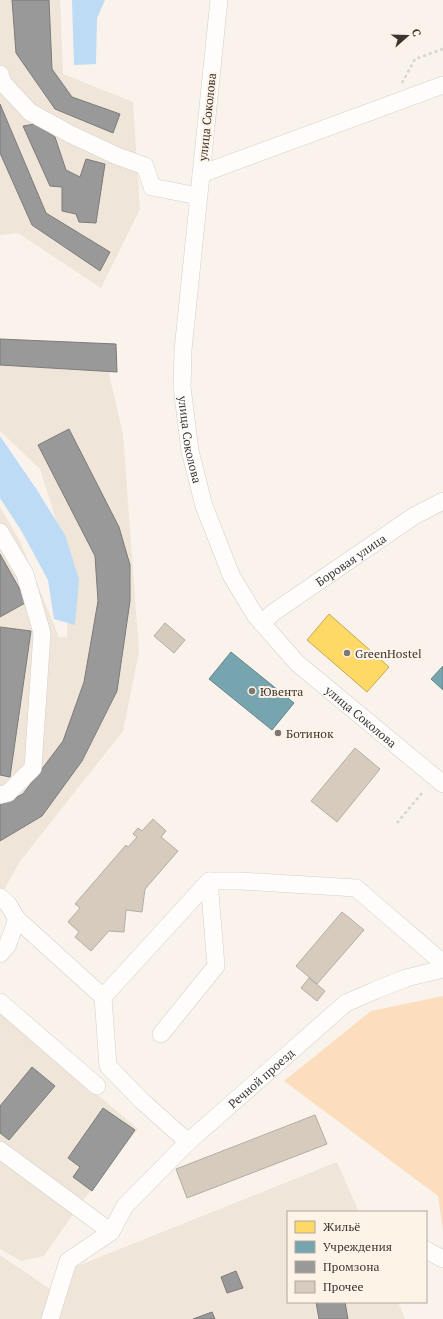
<svg xmlns="http://www.w3.org/2000/svg" width="443" height="1319" viewBox="0 0 443 1319" font-family="'PT Serif',serif">
  <style>
    .built { fill: #f0e5d9 }
    .green { fill: #fcdebe }
    .water { fill: #bddbf4 }
    .homes { fill: #ffd966; stroke: #c4a856 }
    .public { fill: #76a5af; stroke: #64848a }
    .industry { fill: #999; stroke: #7d7b7a }
    .building { fill: #d7cbbd; stroke: #b2ada8 }
    .lines { fill: none; stroke-linecap: round; stroke-linejoin: round }
    .minor-casing { stroke: #d4cfca; stroke-width: 18 }
    .path { stroke: #d6d4d1; stroke-width: 2.5; stroke-dasharray: 3 3; stroke-linecap: butt }
    .minor { stroke: #fefdfc; stroke-width: 17 }
    .poi-dot { fill: #7e7873; stroke: #fef3e7; stroke-width: 1.5 }
    .labels { text-anchor: middle; dominant-baseline: central; stroke-width: 4; stroke-linejoin: round; paint-order: stroke }
    .street-label { font-size: 12px; fill: #3b3632; stroke: #fef3e7 }
    .poi-label { font-size: 12px; fill: #3b3632; stroke: #fef3e7; text-anchor: start }
  </style>
  <rect width="100%" height="100%" fill="#f9f3ec"/>
  <!-- built -->
  <path class="built" d="M0,0H60L63,74L133,102L140,209L101,288L18,233L0,235Z
    M0,346L104,353L123,434L139,652L123,731L21,860L0,896V507L20,541L59,637H67L71,568L40,469L0,431Z
    M0,1012L138,1129L78,1207L44,1256L21,1261L0,1249Z
    M337,1162L359,1212H288V1302H398L405,1319H56L72,1268Z
    M0,1255L53,1291L45,1319H0Z"/>
  <!-- green -->
  <path class="green" d="M443,996V1231L438,1196L284,1081L371,1011Z"/>
  <!-- water -->
  <path class="water" d="M72,0H105L97,18L96,64L74,65Z
    M0,436L37,490L65,535L79,579L75,625L54,619L48,580L22,532L0,498Z"/>
  <!-- homes -->
  <path class="homes" d="M329,614L389,667L367,692L307,640Z"/>
  <!-- public -->
  <path class="public" d="M231,652L294,703L272,730L209,679Z
    M443,666V690L431,679Z"/>
  <!-- industry -->
  <path class="industry" d="M12,0H49L52,69L72,97L120,114L113,133L55,109L16,53Z
    M0,104L46,213L110,252L100,271L32,225L0,153Z
    M35,124L55,137L66,170L80,177L86,159L105,164L96,223L79,222L76,214L62,211V187L50,186L23,126Z
    M0,339L116,344L117,372L0,365Z
    M69,429L119,527L130,565V601L117,691L82,761L42,816L0,841V805L23,794L63,741L84,682L98,601L95,556L38,445Z
    M0,554L27,602L0,617Z
    M0,627L31,631L10,777L0,775Z
    M32,1067L55,1086L9,1140L0,1133V1106Z
    M103,1108L135,1130L92,1191L73,1177L80,1167L68,1158Z
    M236,1271L243,1288L227,1293L221,1277Z
    M316,1302H345L348,1319H319Z
    M212,1312L215,1319H193Z"/>
  <!-- building -->
  <path class="building" d="M165,623L185,640L174,653L154,636Z
    M355,748L380,769L337,822L311,801Z
    M153,819L166,831L161,837L178,851L145,889L142,912L126,910L124,932L109,931L91,951L75,937L79,932L68,922L80,908L75,904L126,845L128,847L137,837L133,834L138,828L142,831Z
    M342,912L364,930L317,984L296,966Z
    M309,978L325,991L317,1001L301,988Z
    M315,1115L327,1144L187,1198L176,1169Z"/>
  <g class="lines">
    <defs>
      <g id="minor">
        <path id="s1" d="M219,0L183,350L182,387L190,451L204,506L231,575L255,615L297,663L443,784"/>
        <path d="M0,74L3,83L30,112L70,134L117,156L145,166L152,187L198,196"/>
        <path d="M201,174L443,85"/>
        <path d="M0,532L25,574L42,633L33,768L8,793L0,795"/>
        <path id="s2" d="M262,623L274,612L414,516L443,501"/>
        <path d="M0,897L8,904L17,919L103,997L209,881H241L356,888L443,963"/>
        <path d="M0,954L7,946L17,919"/>
        <path d="M103,997L108,1066L142,1101L188,1142"/>
        <path d="M0,1002L97,1086"/>
        <path d="M161,1034L216,966L209,881"/>
        <path d="M0,1150L111,1232"/>
        <path d="M426,1250L443,1259"/>
        <path id="s3" d="M50,1319L68,1261L111,1232L125,1206L188,1142L346,1003L376,990L406,978L443,969"/>
      </g>
    </defs>
    <!-- minor casing -->
    <use href="#minor" class="minor-casing"/>
    <!-- path -->
    <path class="path" d="M402,83L415,59L443,49
      M397,823L422,793"/>
    <!-- minor -->
    <use href="#minor" class="minor"/>
  </g>
  <!-- markers -->
  <g class="poi-dot">
    <circle cx="347" cy="653" r="4"/>
    <circle cx="252" cy="691" r="4"/>
    <circle cx="278" cy="733" r="4"/>
  </g>
  <g class="labels">
    <!-- street labels -->
    <g class="street-label">
      <text transform="translate(207 117) rotate(-84)">улица Соколова</text>
      <text stroke="none"><textPath href="#s1" startOffset="442">улица Соколова</textPath></text>
      <text stroke="none"><textPath href="#s2" startOffset="109">Боровая улица</textPath></text>
      <text stroke="none"><textPath href="#s1" startOffset="778">улица Соколова</textPath></text>
      <text stroke="none"><textPath href="#s3" startOffset="329">Речной проезд</textPath></text>
    </g>
    <!-- poi labels -->
    <g class="poi-label">
      <text x="355" y="653">GreenHostel</text>
      <text x="260" y="691">Ювента</text>
      <text x="286" y="733">Ботинок</text>
    </g>
  </g>
  <!-- legend -->
  <rect x="287" y="1211" width="140" height="92" fill="#fef3e7" stroke="#b0a79f"/>
  <rect x="295" y="1221" width="20" height="12" fill="#ffd966" stroke="#b0a79f"/>
  <text x="323" y="1231" font-size="12" fill="#3b3632">Жильё</text>
  <rect x="295" y="1241" width="20" height="12" fill="#76a5af" stroke="#b0a79f"/>
  <text x="323" y="1251" font-size="12" fill="#3b3632">Учреждения</text>
  <rect x="295" y="1261" width="20" height="12" fill="#999999" stroke="#b0a79f"/>
  <text x="323" y="1271" font-size="12" fill="#3b3632">Промзона</text>
  <rect x="295" y="1281" width="20" height="12" fill="#d7cbbd" stroke="#b0a79f"/>
  <text x="323" y="1291" font-size="12" fill="#3b3632">Прочее</text>
  <!-- north arrow -->
  <g transform="translate(407 36) rotate(70)" stroke="#fef3e7" stroke-width="3" paint-order="stroke">
  <path d="M0-3L7 15L0 10L-7 15Z" fill="#3b3632"/>
  <text y="-6" font-size="11" font-weight="bold" text-anchor="middle" fill="#3b3632">С</text>
  </g>
</svg>
